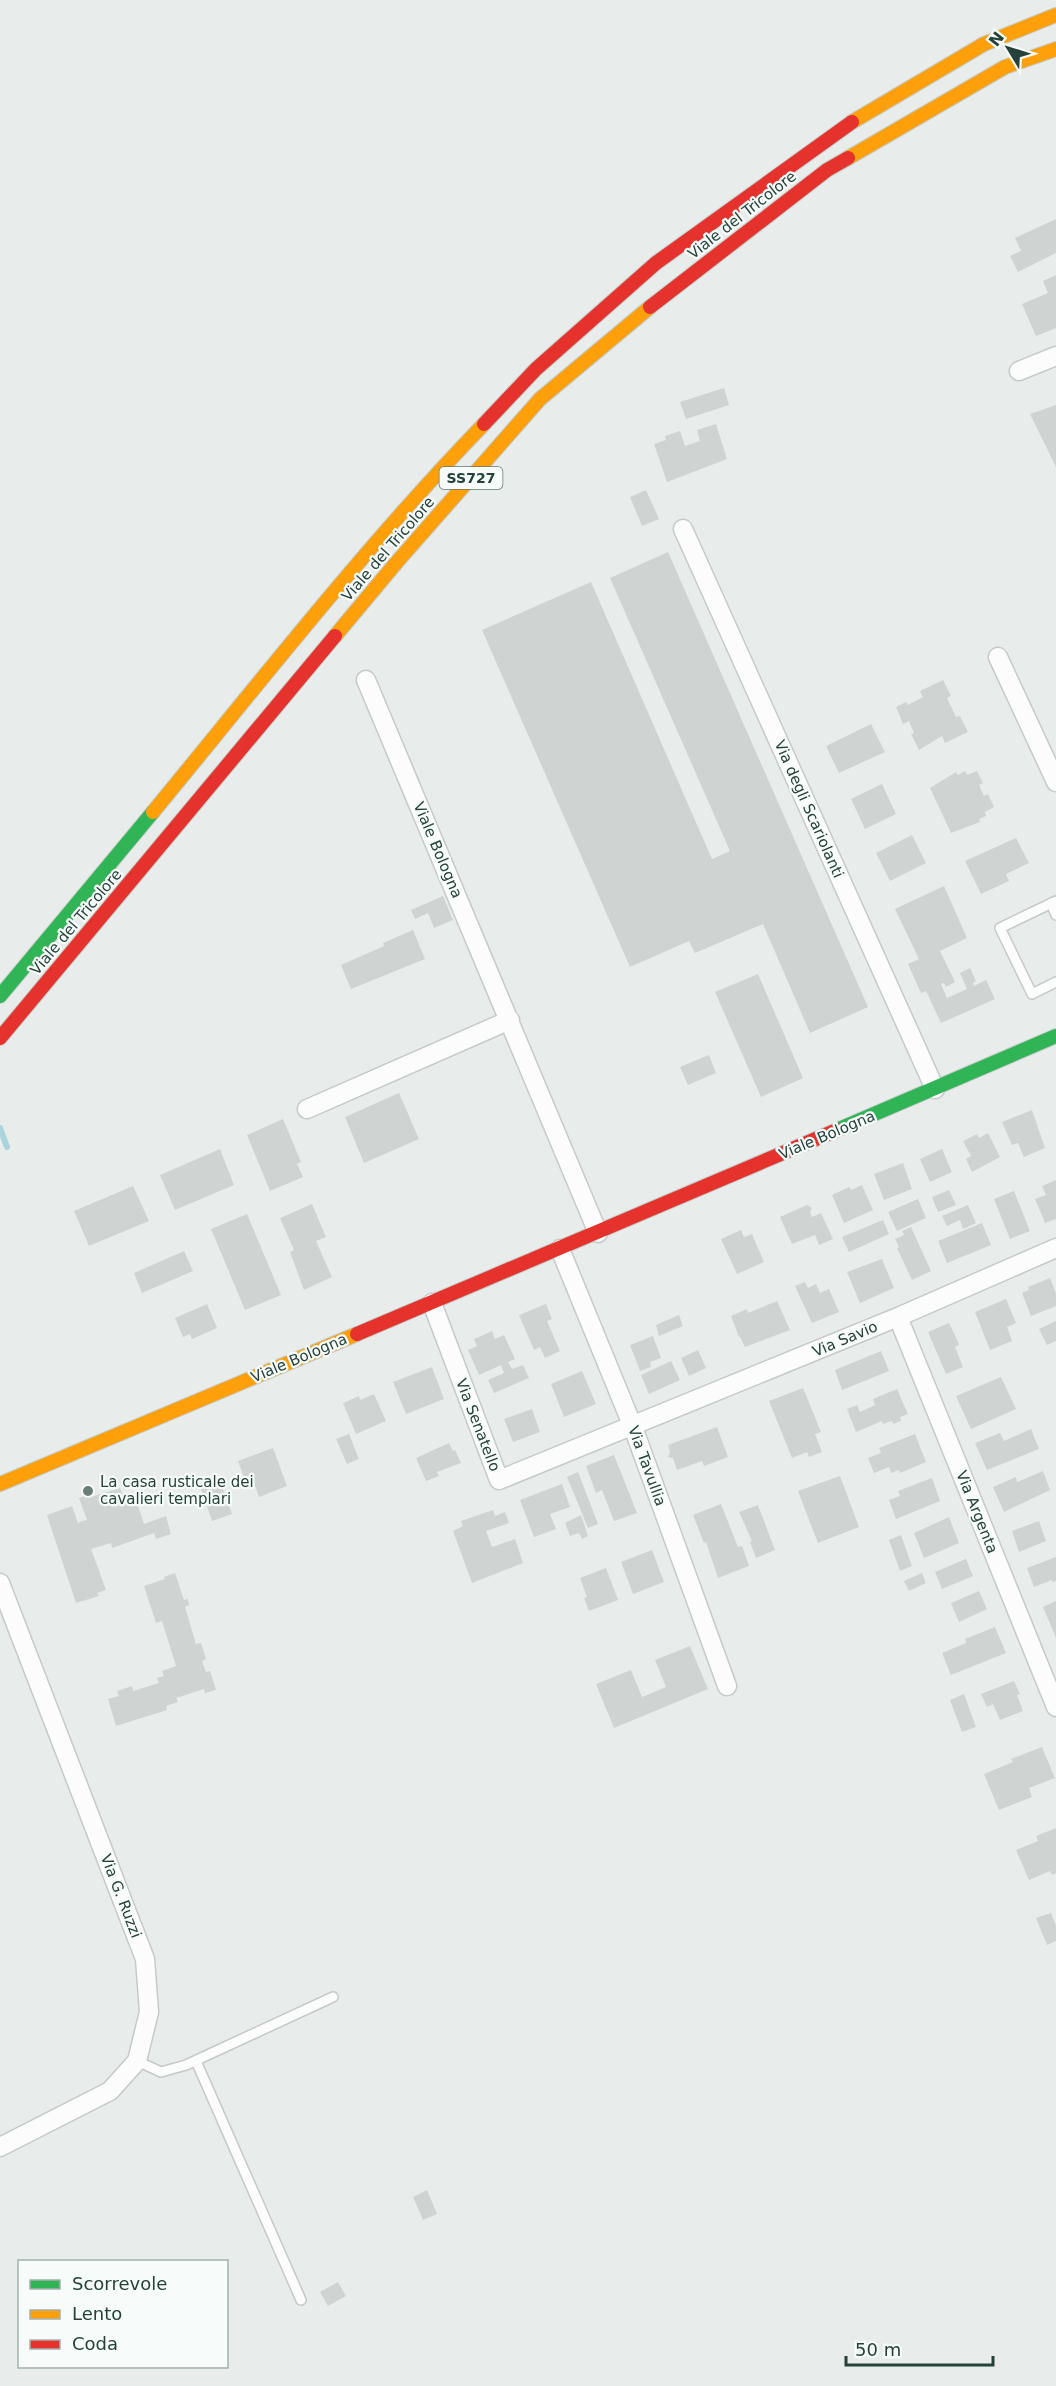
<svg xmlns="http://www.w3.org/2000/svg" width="1056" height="2386" viewBox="0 0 1056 2386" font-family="'DejaVu Sans',sans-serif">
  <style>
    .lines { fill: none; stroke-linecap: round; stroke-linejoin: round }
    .stream { stroke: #a9d4db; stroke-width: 6 }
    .building { fill: #cfd4d2 }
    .lane-casing { stroke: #c5cac8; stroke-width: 12 }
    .street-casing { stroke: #c5cac8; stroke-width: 21 }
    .fast-casing { stroke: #c3cbc8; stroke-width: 16 }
    .slow-casing { stroke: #c3cbc8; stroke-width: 16 }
    .jam-casing { stroke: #c3cbc8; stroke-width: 16 }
    .lane { stroke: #fcfcfc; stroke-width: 9 }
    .street { stroke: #fcfcfc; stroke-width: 18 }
    .fast { stroke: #30b455; stroke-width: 14 }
    .slow { stroke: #ff9f0a; stroke-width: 14 }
    .jam { stroke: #e5322d; stroke-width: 14 }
    .poi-dot { fill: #697e78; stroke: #f7fbf9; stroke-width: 2 }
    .labels { text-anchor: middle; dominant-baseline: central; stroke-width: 4.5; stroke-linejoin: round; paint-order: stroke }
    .shield { fill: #f7fbf9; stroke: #637a73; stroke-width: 1.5 }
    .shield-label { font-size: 14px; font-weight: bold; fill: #24423a }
    .street-label { font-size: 15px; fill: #24423a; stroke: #f7fbf9 }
    .poi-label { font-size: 15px; fill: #24423a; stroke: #f7fbf9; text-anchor: start }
  </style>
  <rect width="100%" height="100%" fill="#e8edeb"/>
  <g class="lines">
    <!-- stream -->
    <path class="stream" d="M0,1128L7,1147"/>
  </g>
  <!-- building -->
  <path class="building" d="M1056,219V253L1018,272L1010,256L1021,251L1015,238Z
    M1056,275V328L1036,336L1022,304L1048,293L1043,281Z
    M724,388L729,405L686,419L680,402Z
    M1056,405V467L1030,414Z
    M716,424L727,459L667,482L654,444L666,440L665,436L680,431L685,446L700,441L697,430Z
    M646,490L659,519L642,526L630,497Z
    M668,552L868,1007L810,1033L763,924L695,953L689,941L630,967L482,630L591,582L712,859L730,851L610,578Z
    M943,680L951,696L947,698L956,717L960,716L968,732L945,743L942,736L919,750L911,734L914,733L909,721L903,724L896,707L906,702L908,705L923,697L920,691Z
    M871,724L885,752L839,773L826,746Z
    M965,771L967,775L977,771L983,783L979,785L984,796L988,794L994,807L985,812L986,816L979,819L980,822L951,833L930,788L956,772L958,775Z
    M882,784L896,814L865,829L851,799Z
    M912,835L926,863L890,881L876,853Z
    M1016,838L1029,863L1006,874L1009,881L981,894L965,861Z
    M944,886L967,938L940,951L955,982L946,987L944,983L941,984L947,998L967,989L960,973L970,968L976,981L973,983L974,986L986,980L995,999L941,1023L926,991L921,993L908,964L919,959L895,909Z
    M443,896L453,920L434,928L428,913L415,919L411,910Z
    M413,930L425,959L351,989L341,965L384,946L383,943Z
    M758,974L803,1078L761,1097L715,992Z
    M709,1055L716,1073L688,1085L680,1067Z
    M399,1093L419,1139L364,1163L345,1117Z
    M1032,1110L1045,1148L1024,1157L1018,1143L1012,1145L1002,1122Z
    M283,1119L301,1162L297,1164L303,1177L270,1191L247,1135Z
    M988,1133L1000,1157L972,1172L966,1159L971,1156L963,1141L977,1134L979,1138Z
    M220,1149L234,1185L175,1210L160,1175Z
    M942,1149L952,1172L930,1182L920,1159Z
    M903,1163L912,1189L884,1200L874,1174Z
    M1056,1180V1219L1045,1223L1035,1199L1046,1195L1042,1186Z
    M862,1185L873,1210L844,1223L832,1195L849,1187L851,1190Z
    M133,1186L149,1221L89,1246L74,1211Z
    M949,1190L956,1205L938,1212L932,1197Z
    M1014,1191L1030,1231L1010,1239L994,1199Z
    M918,1199L926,1218L897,1231L888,1212Z
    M312,1204L326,1237L316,1241L332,1277L304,1290L290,1252L294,1250L280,1218Z
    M807,1205L812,1208L810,1212L812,1217L821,1213L833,1239L819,1245L815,1235L792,1244L780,1217Z
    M968,1205L976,1223L963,1229L960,1220L947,1226L942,1216Z
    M247,1214L281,1295L245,1310L211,1229Z
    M883,1220L889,1234L849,1252L842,1237Z
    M982,1223L991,1245L947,1263L938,1241Z
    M911,1227L931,1271L912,1280L897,1248L899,1247L895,1239L904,1235L902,1231Z
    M741,1230L744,1237L752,1234L764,1262L737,1274L721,1239Z
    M184,1251L193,1271L142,1293L134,1273Z
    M882,1259L894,1288L860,1303L847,1272Z
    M1050,1278L1056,1293V1306L1031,1316L1022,1293L1029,1290L1028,1287Z
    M805,1282L808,1288L816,1284L820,1293L829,1289L839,1312L812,1323L795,1286Z
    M1006,1299L1016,1323L1007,1327L1012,1341L990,1350L975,1312Z
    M777,1301L790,1330L745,1347L740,1337H739L731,1316L747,1309L748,1313Z
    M207,1304L217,1328L192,1339L190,1334L183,1337L175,1318Z
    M546,1304L552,1319L547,1321L560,1351L545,1358L540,1347L534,1350L519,1315Z
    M679,1315L683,1326L659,1336L656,1325Z
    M1056,1321V1341L1047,1345L1039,1329Z
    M949,1323L958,1342L959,1345L955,1347L963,1367L946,1374L928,1332Z
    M492,1331L495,1339L504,1335L515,1359L508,1362L512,1369L523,1365L529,1378L494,1393L488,1380L504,1373L501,1365L479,1375L468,1350L477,1346L474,1339Z
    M653,1336L661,1358L650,1362L651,1367L640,1371L630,1345Z
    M698,1350L706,1368L689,1376L681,1358Z
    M881,1351L889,1371L842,1390L835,1370Z
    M671,1361L680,1380L649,1394L641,1375Z
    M432,1367L444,1399L406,1414L393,1382Z
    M582,1371L596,1404L564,1417L551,1384Z
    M1001,1377L1016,1409L971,1429L956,1396Z
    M803,1388L821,1432L815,1434L822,1452L809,1457L807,1452L792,1458L769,1401Z
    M897,1389L908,1414L900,1417L901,1421L893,1424L892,1421L883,1424L882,1421L856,1432L847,1409L857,1405L860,1412L875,1405L873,1399Z
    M374,1394L386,1421L356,1434L343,1403L359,1396L360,1400Z
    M532,1409L540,1432L513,1442L504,1419Z
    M717,1427L728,1457L704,1466L702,1461L677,1470L673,1458L668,1457L670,1452L668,1445Z
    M1031,1429L1039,1449L987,1470L975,1443L1000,1433L1004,1441Z
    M349,1434L359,1459L347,1464L336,1439Z
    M915,1434L926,1462L900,1473L899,1470L891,1473L889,1467L874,1473L868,1458L881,1453L879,1448Z
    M449,1443L453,1451L455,1450L461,1463L437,1472L439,1476L426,1481L416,1458Z
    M273,1448L287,1486L259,1497L253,1480L246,1483L238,1461Z
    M614,1455L637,1513L614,1521L602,1490L596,1493L586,1466Z
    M1043,1471L1050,1490L1004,1512L993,1487L1016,1477L1017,1482Z
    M578,1472L598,1524L588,1528L567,1477Z
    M840,1476L859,1527L818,1543L798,1491Z
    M219,1477L232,1514L212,1521L199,1484Z
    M932,1478L940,1501L896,1519L889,1500L900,1496L898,1491Z
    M562,1484L570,1507L550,1514L556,1529L534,1537L520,1500Z
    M120,1488L124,1498L134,1494L144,1524L166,1516L171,1534L156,1539L154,1533L112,1548L111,1543L91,1549L106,1590L97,1593L99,1596L76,1603L47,1515L72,1506L78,1523L82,1521L87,1520L79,1498L90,1494L91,1497Z
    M721,1504L738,1547L742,1546L749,1566L718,1578L706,1542L704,1543L693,1515Z
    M758,1505L775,1550L756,1558L750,1542L752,1541L739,1512Z
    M493,1510L495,1516L505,1512L509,1523L486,1531L492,1547L515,1539L523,1563L472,1583L453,1531L463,1526L461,1521Z
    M581,1515L588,1536L582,1539L579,1533L570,1536L565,1523Z
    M949,1517L959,1543L924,1558L914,1533Z
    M1039,1521L1046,1541L1019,1552L1012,1531Z
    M901,1535L912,1566L900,1571L889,1540Z
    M652,1550L664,1582L633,1594L621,1562Z
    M1056,1557V1581L1052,1582V1580L1034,1587L1027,1568Z
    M966,1559L973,1576L942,1589L935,1572Z
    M606,1568L618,1600L589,1611L584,1598L587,1597L580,1578Z
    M175,1573L184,1600L188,1599L189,1605L185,1607L196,1644L201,1643L206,1659L202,1661L206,1672L210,1671L216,1690L205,1693L204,1689L176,1698L178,1702L166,1706L167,1710L116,1726L108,1699L119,1696L117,1691L132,1686L133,1691L159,1683L157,1678L164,1676L162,1671L176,1666L162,1621L156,1623L144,1586L165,1579L164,1577Z
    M922,1573L926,1583L909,1591L904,1581Z
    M979,1591L987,1609L959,1622L951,1603Z
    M1056,1601V1638L1043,1607Z
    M995,1627L1006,1653L951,1675L942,1653L966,1643L965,1639Z
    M690,1646L708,1689L614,1728L596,1684L631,1670L642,1697L666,1687L655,1660Z
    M1014,1681L1020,1694L1017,1695L1023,1711L1000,1720L993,1704L987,1707L981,1694Z
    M964,1694L976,1727L962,1732L950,1700Z
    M1042,1747L1055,1778L1029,1788L1032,1797L999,1810L984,1774L1013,1762L1011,1759Z
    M1056,1828V1873L1052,1875L1050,1871L1029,1880L1016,1850L1038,1841L1036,1836Z
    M1051,1913L1056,1925V1941L1047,1945L1036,1918Z
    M427,2190L437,2214L423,2220L413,2197Z
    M338,2282L346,2296L328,2306L320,2292Z"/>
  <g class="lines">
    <defs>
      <path id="lane" d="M1056,901L1000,928L1032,994L1056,982
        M1051,903L1056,915
        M137,2061L161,2072L186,2065L333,1997
        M196,2061L301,2300"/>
      <path id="street" d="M1019,371L1056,356
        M683,529L935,1089
        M998,657L1056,782
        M366,680L598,1233
        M307,1109L510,1020
        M560,1249L633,1427L727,1686
        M432,1303L499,1480L898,1317L1056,1248
        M898,1317L1056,1707
        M0,1583L145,1959L149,2012L137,2061L110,2091L0,2147"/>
      <path id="fast" d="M0,996L153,812
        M837,1130L1056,1036"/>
      <path id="slow" d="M852,122L984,44L1056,15
        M848,158L1005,67L1056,49
        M335,636L396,563L540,399L650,307
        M153,812C261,681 366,546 484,424
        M0,1484L357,1334"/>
      <path id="jam" d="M650,307L827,170L848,158
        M484,424L536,369L656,263L852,122
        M0,1038L335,636
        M357,1334L837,1130"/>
    </defs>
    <!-- lane casing -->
    <use href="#lane" class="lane-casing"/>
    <!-- street casing -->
    <use href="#street" class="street-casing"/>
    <!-- fast casing -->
    <use href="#fast" class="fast-casing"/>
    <!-- slow casing -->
    <use href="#slow" class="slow-casing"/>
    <!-- jam casing -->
    <use href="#jam" class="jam-casing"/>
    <!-- lane -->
    <use href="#lane" class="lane"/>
    <!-- street -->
    <use href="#street" class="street"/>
    <!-- fast -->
    <use href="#fast" class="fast"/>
    <!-- slow -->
    <use href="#slow" class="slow"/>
    <!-- jam -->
    <use href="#jam" class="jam"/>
  </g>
  <!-- markers -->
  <circle class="poi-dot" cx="88" cy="1491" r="6"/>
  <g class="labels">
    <!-- shield labels -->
    <rect class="shield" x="439.5" y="467" width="63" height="22" rx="4.5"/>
    <g class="shield-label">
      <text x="471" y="478">SS727</text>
    </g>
    <!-- street labels -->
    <g class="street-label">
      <text transform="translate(742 215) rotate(-38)">Viale del Tricolore</text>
      <text transform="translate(388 549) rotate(-49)">Viale del Tricolore</text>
      <text transform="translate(809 809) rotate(66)">Via degli Scariolanti</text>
      <text transform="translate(438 850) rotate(67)">Viale Bologna</text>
      <text transform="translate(76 922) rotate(-50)">Viale del Tricolore</text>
      <text transform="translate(827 1135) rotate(-23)">Viale Bologna</text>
      <text transform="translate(845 1339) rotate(-23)">Via Savio</text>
      <text transform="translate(299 1358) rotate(-23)">Viale Bologna</text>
      <text transform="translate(478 1425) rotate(69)">Via Senatello</text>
      <text transform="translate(647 1466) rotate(70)">Via Tavullia</text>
      <text transform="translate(977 1512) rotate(68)">Via Argenta</text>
      <text transform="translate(121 1896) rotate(69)">Via G. Ruzzi</text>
    </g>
    <!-- poi labels -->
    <g class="poi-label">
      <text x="100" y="1482">La casa rusticale dei<tspan x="100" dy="17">cavalieri templari</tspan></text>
    </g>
  </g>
  <!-- legend -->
  <rect x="18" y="2260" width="210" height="108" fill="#f7fbf9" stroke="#a3b1ad" stroke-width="1.5"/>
  <rect x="30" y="2280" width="30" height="9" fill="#30b455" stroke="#a3b1ad" stroke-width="1.5"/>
  <text x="72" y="2290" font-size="18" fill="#24423a">Scorrevole</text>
  <rect x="30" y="2310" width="30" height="9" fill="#ff9f0a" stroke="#a3b1ad" stroke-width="1.5"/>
  <text x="72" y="2320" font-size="18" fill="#24423a">Lento</text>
  <rect x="30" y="2340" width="30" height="9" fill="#e5322d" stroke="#a3b1ad" stroke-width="1.5"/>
  <text x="72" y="2350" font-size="18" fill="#24423a">Coda</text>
  <!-- north arrow -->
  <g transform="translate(1008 48) rotate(308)" stroke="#f7fbf9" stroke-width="4.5" paint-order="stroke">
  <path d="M0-4.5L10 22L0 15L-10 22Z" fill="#24423a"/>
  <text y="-9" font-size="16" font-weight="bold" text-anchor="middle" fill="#24423a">N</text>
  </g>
  <!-- scale -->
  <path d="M846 2356v9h147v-9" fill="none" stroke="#24423a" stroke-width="3"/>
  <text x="855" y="2356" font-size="18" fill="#24423a" stroke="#f7fbf9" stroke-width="4.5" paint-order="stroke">50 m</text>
</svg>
